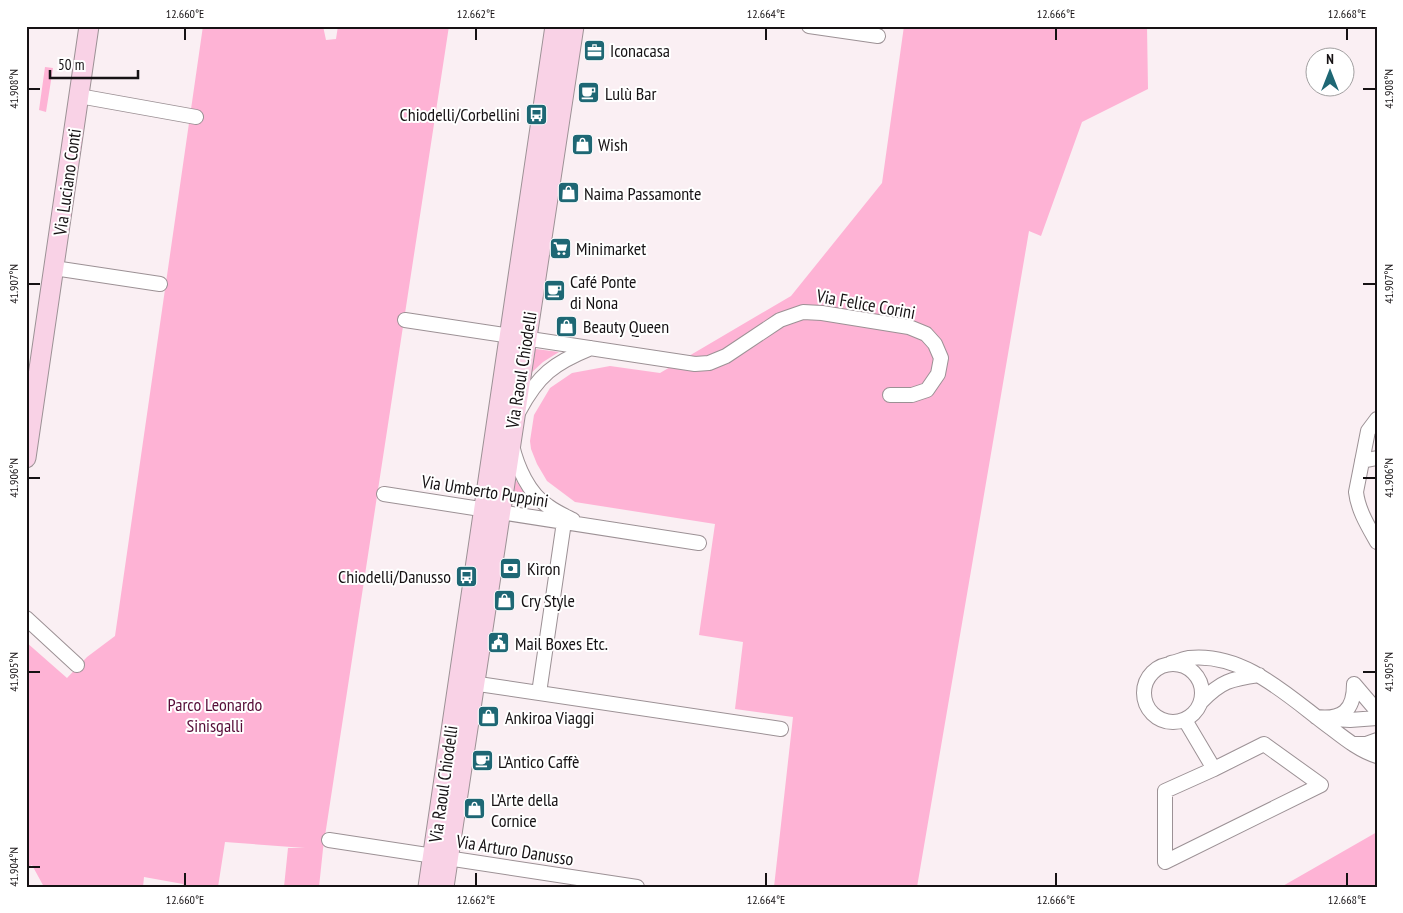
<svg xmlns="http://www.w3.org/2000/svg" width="1403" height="913" viewBox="0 0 1403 913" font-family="'PT Sans Narrow',sans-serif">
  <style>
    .green { fill: #feb3d5 }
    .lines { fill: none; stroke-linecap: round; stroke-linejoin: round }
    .street-casing { stroke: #9c9195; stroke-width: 16 }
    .secondary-casing { stroke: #9c9195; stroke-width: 21 }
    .street { stroke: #fff; stroke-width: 14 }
    .secondary { stroke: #f9d2e6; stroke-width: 19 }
    .ticks { fill: none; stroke: #161214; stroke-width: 2 }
    .labels { text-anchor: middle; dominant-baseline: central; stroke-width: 4; stroke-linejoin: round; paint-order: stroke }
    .poi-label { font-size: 18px; fill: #161214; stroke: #fff; text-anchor: start }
    .street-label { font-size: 18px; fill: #161214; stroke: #fff }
    .park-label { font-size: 18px; fill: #560c37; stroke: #fff }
    .neatline { fill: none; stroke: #161214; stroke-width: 2 }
    .ticks-label { font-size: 12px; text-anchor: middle; fill: #161214 }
  </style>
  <rect width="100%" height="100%" fill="#faeff3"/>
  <!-- green -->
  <path class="green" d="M203,26H323L326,40L336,39L338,26H449L323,849L319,887H284L288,848H305L225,842L218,887H184L183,884L144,877L143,887H44L32,865L26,868V642L67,678L87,657L115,636Z
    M904,26H1147L1148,89L1082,122L1041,236L1029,231L917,887H774L793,717L735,709L743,642L699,635L715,524L575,502L547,481L537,464L531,449L530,441L534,415L550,388L572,373L610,366L660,373L791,296L882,183Z
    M45,67L53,68L46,112L39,110Z
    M536,349L559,352L543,362L530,374L534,351Z
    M515,479L528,499L536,506L512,502Z
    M1377,832V887H1281Z"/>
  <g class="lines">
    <defs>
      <path id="street" d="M809,26L878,36
        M79,96L196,117
        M54,268L160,284
        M405,320L695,364L709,363L726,356L780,320L803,312L822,313L909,327L926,334L935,344L941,358L938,374L927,390L912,395H890
        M519,411C538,375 554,363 591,348
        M1377,419L1368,431L1356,492C1358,510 1368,526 1377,542
        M512,445C517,467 529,494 548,506C556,512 565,516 573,520
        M1362,461L1377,458
        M384,494L699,543
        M26,618L77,665
        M1171,663C1177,662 1183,659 1189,658C1245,652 1290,698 1331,728C1344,738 1360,751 1377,756
        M1144 693a29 29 0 1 1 58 0a29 29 0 1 1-58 0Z
        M465,682L781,729
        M1354,684L1377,711
        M539,693L564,522
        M1201,702C1221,681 1231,679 1259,675
        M1316,717C1342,720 1354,711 1354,684
        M1333,719L1350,720L1377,718
        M1185,720L1214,769L1264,744L1321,785L1165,862V791L1214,769
        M1354,744H1366L1377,740
        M329,840L637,887"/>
      <path id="secondary" d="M26,458L89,26
        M428,887L555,26
        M444,887L574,26"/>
    </defs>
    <!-- street casing -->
    <use href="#street" class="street-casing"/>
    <!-- secondary casing -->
    <use href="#secondary" class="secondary-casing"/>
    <!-- street -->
    <use href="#street" class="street"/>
    <!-- secondary -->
    <use href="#secondary" class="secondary"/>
  </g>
  <!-- ticks -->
  <path class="ticks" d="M185,28V40M476,28V40M766,28V40M1056,28V40M1347,28V40M28,89H40M1363,89H1376M28,284H40M1363,284H1376M28,478H40M1363,478H1376M28,672H40M1363,672H1376M28,867H40M185,873V886M476,873V886M766,873V886M1056,873V886M1347,873V886"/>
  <!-- icons -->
  <defs>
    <symbol id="office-square" viewBox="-11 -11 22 22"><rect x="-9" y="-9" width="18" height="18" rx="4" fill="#1e6774" stroke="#fff"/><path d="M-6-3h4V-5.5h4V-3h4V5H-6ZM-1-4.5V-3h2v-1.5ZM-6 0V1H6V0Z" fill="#fff"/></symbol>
    <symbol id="cafe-square" viewBox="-11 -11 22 22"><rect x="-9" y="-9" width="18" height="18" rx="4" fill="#1e6774" stroke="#fff"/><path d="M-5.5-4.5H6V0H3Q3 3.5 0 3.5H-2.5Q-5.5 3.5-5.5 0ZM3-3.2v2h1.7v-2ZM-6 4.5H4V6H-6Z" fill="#fff"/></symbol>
    <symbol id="bus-square" viewBox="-11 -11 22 22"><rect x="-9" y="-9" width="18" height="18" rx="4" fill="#1e6774" stroke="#fff"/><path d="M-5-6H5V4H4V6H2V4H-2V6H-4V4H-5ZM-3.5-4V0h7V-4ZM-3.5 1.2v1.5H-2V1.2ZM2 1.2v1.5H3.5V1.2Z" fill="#fff"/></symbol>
    <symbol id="shop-square" viewBox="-11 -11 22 22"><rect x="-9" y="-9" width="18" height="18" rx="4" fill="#1e6774" stroke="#fff"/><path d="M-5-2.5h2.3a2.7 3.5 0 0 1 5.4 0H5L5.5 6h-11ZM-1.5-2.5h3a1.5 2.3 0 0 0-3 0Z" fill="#fff"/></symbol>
    <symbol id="supermarket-square" viewBox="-11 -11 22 22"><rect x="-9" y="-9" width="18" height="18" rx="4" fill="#1e6774" stroke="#fff"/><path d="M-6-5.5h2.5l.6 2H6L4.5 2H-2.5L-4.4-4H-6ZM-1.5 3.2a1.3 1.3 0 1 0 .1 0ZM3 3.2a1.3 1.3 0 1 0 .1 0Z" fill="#fff"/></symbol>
    <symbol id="bank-square" viewBox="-11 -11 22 22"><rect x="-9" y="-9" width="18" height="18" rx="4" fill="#1e6774" stroke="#fff"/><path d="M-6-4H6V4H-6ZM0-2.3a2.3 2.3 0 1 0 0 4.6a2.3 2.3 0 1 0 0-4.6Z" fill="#fff"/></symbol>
    <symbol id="civic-square" viewBox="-11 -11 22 22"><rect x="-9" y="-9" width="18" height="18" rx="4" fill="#1e6774" stroke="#fff"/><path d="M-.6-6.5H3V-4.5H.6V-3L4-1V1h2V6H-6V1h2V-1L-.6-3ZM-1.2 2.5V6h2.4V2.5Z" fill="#fff"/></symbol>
  </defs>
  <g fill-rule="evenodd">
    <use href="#office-square" x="582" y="38" width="25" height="25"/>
    <use href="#cafe-square" x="576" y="80" width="25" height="25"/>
    <use href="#bus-square" x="524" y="102" width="25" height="25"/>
    <use href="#shop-square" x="570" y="132" width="25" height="25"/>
    <use href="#shop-square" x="556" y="180" width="25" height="25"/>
    <use href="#supermarket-square" x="548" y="236" width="25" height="25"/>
    <use href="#cafe-square" x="542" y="278" width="25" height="25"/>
    <use href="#shop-square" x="554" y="314" width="25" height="25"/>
    <use href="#bank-square" x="498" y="556" width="25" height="25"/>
    <use href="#bus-square" x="454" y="564" width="25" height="25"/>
    <use href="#shop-square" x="492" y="588" width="25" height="25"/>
    <use href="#civic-square" x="486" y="630" width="25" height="25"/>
    <use href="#shop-square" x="476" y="704" width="25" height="25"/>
    <use href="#cafe-square" x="470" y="748" width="25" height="25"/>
    <use href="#shop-square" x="462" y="796" width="25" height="25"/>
  </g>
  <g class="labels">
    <!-- poi labels -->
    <g class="poi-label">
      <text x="610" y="50">Iconacasa</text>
      <text x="605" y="93">Lulù Bar</text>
      <text x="520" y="114" text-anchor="end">Chiodelli/Corbellini</text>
      <text x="598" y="144">Wish</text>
      <text x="584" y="193">Naima Passamonte</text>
      <text x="576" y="248">Minimarket</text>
      <text x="570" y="281">Café Ponte<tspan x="570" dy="21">di Nona</tspan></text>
      <text x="583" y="326">Beauty Queen</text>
      <text x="527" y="568">Kìron</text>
      <text x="451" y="576" text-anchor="end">Chiodelli/Danusso</text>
      <text x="521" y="600">Cry Style</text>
      <text x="515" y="643">Mail Boxes Etc.</text>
      <text x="505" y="717">Ankiroa Viaggi</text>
      <text x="498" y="761">L’Antico Caffè</text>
      <text x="491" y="799">L’Arte della<tspan x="491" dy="21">Cornice</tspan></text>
    </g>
    <!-- street labels -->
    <g class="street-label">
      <text transform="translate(67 182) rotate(-82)">Via Luciano Conti</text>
      <text transform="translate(866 304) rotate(10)">Via Felice Corini</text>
      <text transform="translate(521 370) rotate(-81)">Via Raoul Chiodelli</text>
      <text transform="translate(485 491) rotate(9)">Via Umberto Puppini</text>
      <text transform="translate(443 784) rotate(-82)">Via Raoul Chiodelli</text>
      <text transform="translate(515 850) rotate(9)">Via Arturo Danusso</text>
    </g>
    <!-- park labels -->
    <g class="park-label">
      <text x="215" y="704">Parco Leonardo<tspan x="215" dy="21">Sinisgalli</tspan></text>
    </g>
  </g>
  <!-- border -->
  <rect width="1403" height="913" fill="none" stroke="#ffffff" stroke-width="55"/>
  <!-- north arrow -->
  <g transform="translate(1330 72)"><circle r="24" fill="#ffffff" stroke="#a2a0a1"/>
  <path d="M0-4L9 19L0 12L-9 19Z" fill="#1e6774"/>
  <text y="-8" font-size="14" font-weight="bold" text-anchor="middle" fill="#161214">N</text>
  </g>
  <!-- scale -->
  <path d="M50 70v8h88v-8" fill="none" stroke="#161214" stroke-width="2.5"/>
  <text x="58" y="70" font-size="15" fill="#161214" stroke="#ffffff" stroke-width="4" paint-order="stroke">50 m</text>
  <rect x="28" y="28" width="1348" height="858" class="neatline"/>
  <g class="ticks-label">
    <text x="185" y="18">12.660°E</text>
    <text x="476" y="18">12.662°E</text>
    <text x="766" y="18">12.664°E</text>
    <text x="1056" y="18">12.666°E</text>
    <text x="1347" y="18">12.668°E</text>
    <text transform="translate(14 89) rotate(-90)" y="4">41.908°N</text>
    <text transform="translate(1389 89) rotate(-90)" y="4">41.908°N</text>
    <text transform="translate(14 284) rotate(-90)" y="4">41.907°N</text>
    <text transform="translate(1389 284) rotate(-90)" y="4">41.907°N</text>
    <text transform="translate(14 478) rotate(-90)" y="4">41.906°N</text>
    <text transform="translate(1389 478) rotate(-90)" y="4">41.906°N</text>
    <text transform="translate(14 672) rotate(-90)" y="4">41.905°N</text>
    <text transform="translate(1389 672) rotate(-90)" y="4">41.905°N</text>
    <text transform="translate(14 867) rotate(-90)" y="4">41.904°N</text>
    <text x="185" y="904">12.660°E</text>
    <text x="476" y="904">12.662°E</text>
    <text x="766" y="904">12.664°E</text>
    <text x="1056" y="904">12.666°E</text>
    <text x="1347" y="904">12.668°E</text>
  </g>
</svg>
